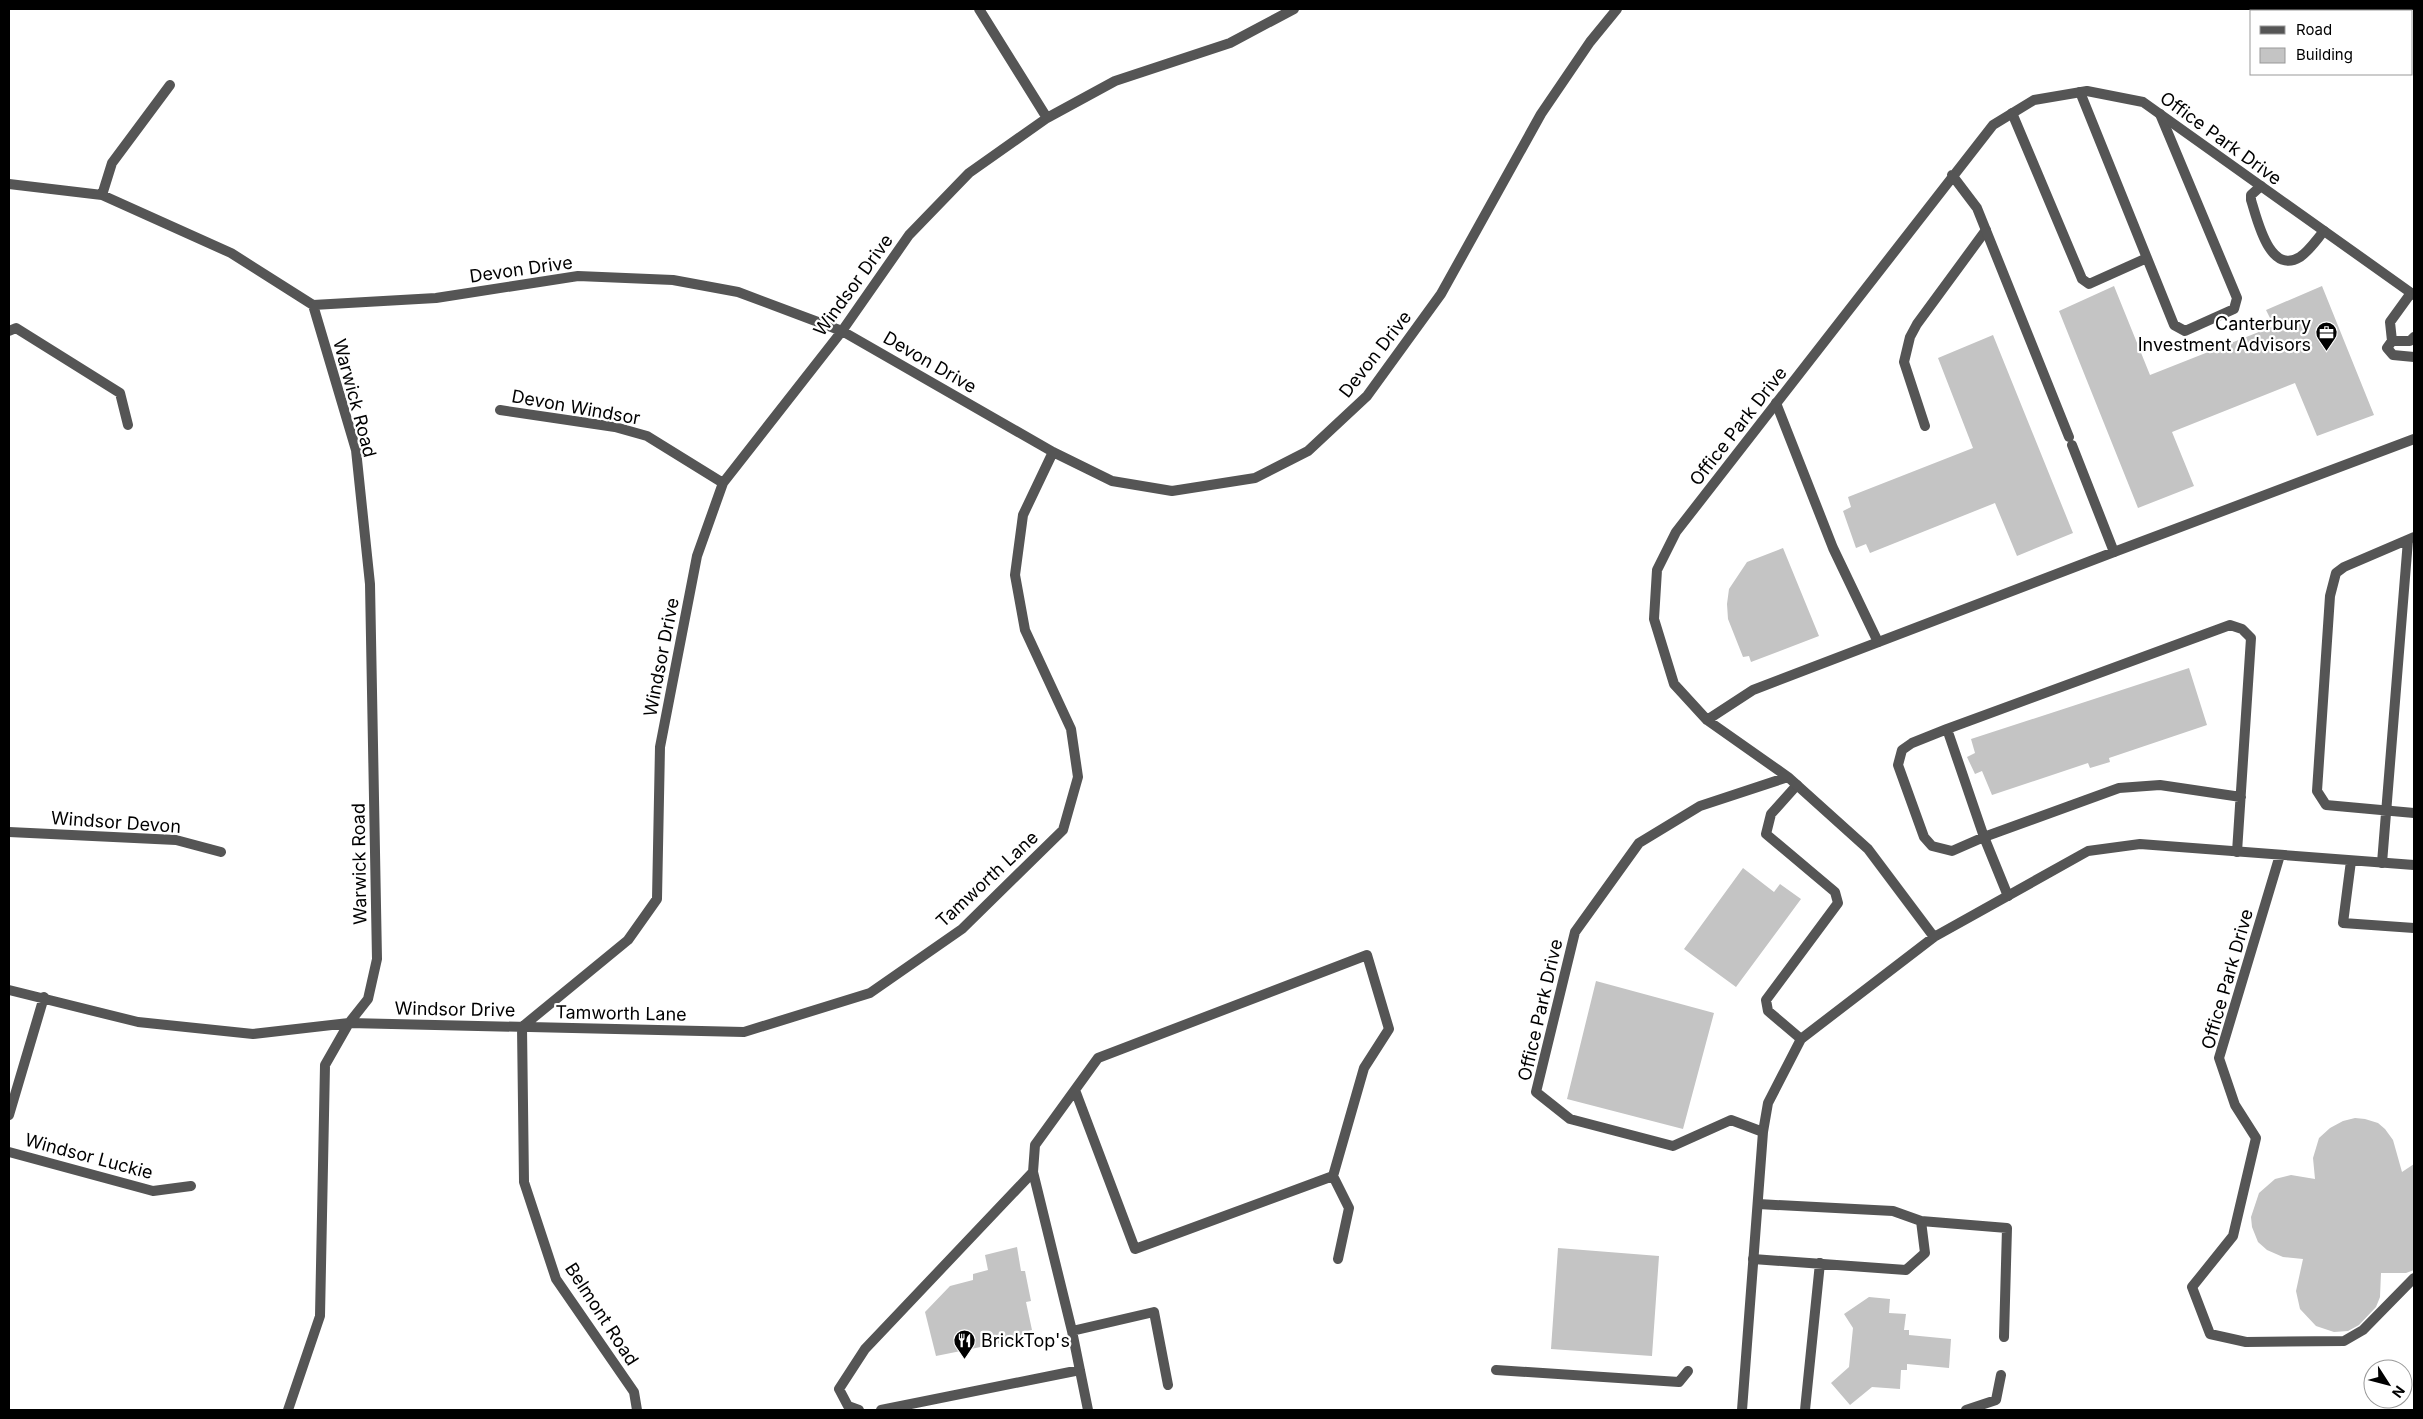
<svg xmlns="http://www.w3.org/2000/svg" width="2423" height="1419" viewBox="0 0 2423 1419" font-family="Inter,sans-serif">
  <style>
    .building { fill: #c4c4c4 }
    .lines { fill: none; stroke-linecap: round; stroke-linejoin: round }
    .lane { stroke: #555; stroke-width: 10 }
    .street { stroke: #555; stroke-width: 10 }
    .labels { text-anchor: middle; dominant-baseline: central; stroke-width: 4.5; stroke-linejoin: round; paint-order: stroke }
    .street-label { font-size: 18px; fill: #000; stroke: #fff }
    .poi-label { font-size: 18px; fill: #000; stroke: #fff; text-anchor: end }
  </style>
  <rect width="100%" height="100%" fill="#fff"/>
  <!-- building -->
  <path class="building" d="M2114,286L2150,375L2274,326L2266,310L2322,286L2374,415L2317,436L2295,383L2172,432L2194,486L2138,508L2059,311Z
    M1993,335L2073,533L2017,556L1995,503L1870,553L1866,544L1856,548L1843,511L1851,507L1848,497L1973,448L1938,358Z
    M1783,548L1819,636L1751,662L1749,656L1743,657L1728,619L1727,604L1729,589L1747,562Z
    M2189,668L2207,725L2109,758L2110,762L2090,768L2088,763L1992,795L1982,771L1975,774L1967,757L1975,753L1971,739Z
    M1743,868L1774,892L1780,884L1801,899L1736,987L1684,949Z
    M1596,981L1714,1013L1683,1129L1567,1099Z
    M2355,1118L2365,1119L2378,1123L2385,1129L2393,1140L2402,1172L2414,1164V1270L2406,1273H2381L2380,1297L2376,1307L2359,1325L2348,1331L2334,1332L2316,1326L2300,1309L2296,1291L2303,1259L2283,1257L2267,1250L2258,1242L2252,1227L2251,1217L2259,1193L2275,1179L2291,1175L2315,1179L2313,1158L2319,1138L2330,1128L2343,1121Z
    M1017,1247L1021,1271H1025L1031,1301L1026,1302L1032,1330L1028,1331L1030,1337L936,1356L925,1312L950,1286L973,1280V1274L988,1270L985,1255Z
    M1558,1248L1659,1256L1652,1356L1551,1349Z
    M1869,1297L1890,1299L1889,1313L1906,1314L1904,1330H1909V1335L1951,1339L1949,1368L1907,1364V1370H1901L1900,1389L1872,1387L1850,1405L1831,1383L1849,1367L1853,1328L1844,1314Z"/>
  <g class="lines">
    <!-- lane -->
    <path class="lane" d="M2080,92L2174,325L2185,331L2234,309L2237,298L2160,114
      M2012,113L2082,279L2089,284L2147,258
      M2261,186L2251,195V200C2257,218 2269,276 2300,257C2309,251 2317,239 2324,231
      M2411,293L2390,322L2392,341H2410L2414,337
      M2392,341L2387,348L2393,355L2414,357
      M1776,403L1833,548L1878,642
      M1925,426L1904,362L1910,337L1917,324L1986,230
      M2414,537L2344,567L2336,573L2330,596L2317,791L2326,805L2414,813
      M2114,552L2414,439
      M1947,729L2230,625L2242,629L2251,638L2237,852
      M1797,785L1771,814L1766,834L1835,892L1838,903L1766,1000L1768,1011L1801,1039
      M2382,863L2408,540
      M2008,896L1984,837L1947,729L1912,743L1902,750L1898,765L1924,837L1932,846L1952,851L1984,837L2119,788L2160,785L2241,797
      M1075,1090L1135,1249L1333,1176
      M1921,1221L2007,1228L2004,1337
      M1753,1259L1906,1270L1925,1253L1921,1221L1893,1211L1758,1204
      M1072,1331L1154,1312L1168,1385
      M1496,1370L1679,1382L1688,1371
      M859,1410L848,1406L839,1389L865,1349L1033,1172
      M881,1410L1080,1370
      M1088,1410L1072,1331L1033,1172L1035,1145L1098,1058L1367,955L1389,1029L1364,1068L1333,1176L1349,1208L1338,1259
      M1805,1410L1820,1263
      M1966,1410L1996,1400L2001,1375"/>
    <!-- street -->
    <path class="street" d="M979,9L1047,118
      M1952,175L1977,208L2069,437
      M9,184L102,195L231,253L313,305L436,298L578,276L673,280L738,292L842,331L1053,452L1112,481L1172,491L1255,478L1308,451L1367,396L1441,294L1541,114L1590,42L1617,9
      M102,195L112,163L170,85
      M9,331L16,328L120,393L128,425
      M500,410L615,427L647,436L723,483
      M1707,720L1753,690L2114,552L2072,445
      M9,832L176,840L221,852
      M2280,855L2219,1058L2235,1105L2256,1138L2233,1236L2192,1287L2210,1334L2246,1342L2344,1341L2363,1330L2414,1278
      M2351,861L2343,923L2414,928
      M1934,937L1868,849L1788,777L1707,720L1674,684L1654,619L1657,570L1676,532L1993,125L2034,100L2087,91L2143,102L2414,295
      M9,990L138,1022L253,1034L349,1023L744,1032L870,993L962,929L1063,830L1078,777L1071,729L1025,630L1015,575L1023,515L1053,452
      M522,1027L628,940L657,899L660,747L697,556L723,483L842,331L909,235L969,173L1047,118L1115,81L1230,43L1294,9
      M522,1027L524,1182L556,1279L634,1392L637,1410
      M9,1115L44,997
      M1763,1132L1731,1120L1673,1146L1570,1119L1536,1092L1575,932L1639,843L1700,806L1788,777
      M9,1152L153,1191L191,1186
      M288,1410L320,1316L325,1065L349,1023L368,999L377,959L370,584L356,450L313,305
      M1742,1410L1763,1132L1768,1103L1801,1039L1934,937L2088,851L2140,844L2414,865"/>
  </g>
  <!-- icons -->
  <defs>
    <symbol id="office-pin" viewBox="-11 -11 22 30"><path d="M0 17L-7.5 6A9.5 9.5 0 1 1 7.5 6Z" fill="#000" stroke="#fff"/><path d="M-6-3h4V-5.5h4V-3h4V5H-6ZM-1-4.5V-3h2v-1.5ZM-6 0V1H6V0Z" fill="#fff"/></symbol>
    <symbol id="restaurant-pin" viewBox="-11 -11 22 30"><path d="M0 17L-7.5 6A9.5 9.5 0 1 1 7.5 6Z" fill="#000" stroke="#fff"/><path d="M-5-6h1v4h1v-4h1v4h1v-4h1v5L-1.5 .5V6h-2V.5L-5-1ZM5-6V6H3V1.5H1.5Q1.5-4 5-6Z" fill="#fff"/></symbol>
  </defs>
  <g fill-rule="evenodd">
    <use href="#office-pin" x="2314" y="320" width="25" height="34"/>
    <use href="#restaurant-pin" x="952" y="1328" width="25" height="34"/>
  </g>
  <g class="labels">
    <!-- street labels -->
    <g class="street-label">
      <text transform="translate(2221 138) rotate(36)">Office Park Drive</text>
      <text transform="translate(521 269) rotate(-8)">Devon Drive</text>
      <text transform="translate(853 285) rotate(-54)">Windsor Drive</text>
      <text transform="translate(1375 354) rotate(-52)">Devon Drive</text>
      <text transform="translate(930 362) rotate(30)">Devon Drive</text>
      <text transform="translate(355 398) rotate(75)">Warwick Road</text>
      <text transform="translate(576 407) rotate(10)">Devon Windsor</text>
      <text transform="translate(1738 426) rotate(-52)">Office Park Drive</text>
      <text transform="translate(661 657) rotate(-79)">Windsor Drive</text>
      <text transform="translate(116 822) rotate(4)">Windsor Devon</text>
      <text transform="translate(359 864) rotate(-91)">Warwick Road</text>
      <text transform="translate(987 879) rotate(-43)">Tamworth Lane</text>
      <text transform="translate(2227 979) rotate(-74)">Office Park Drive</text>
      <text transform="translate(455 1009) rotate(1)">Windsor Drive</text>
      <text transform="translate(1540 1010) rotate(-77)">Office Park Drive</text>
      <text transform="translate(621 1013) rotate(1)">Tamworth Lane</text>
      <text transform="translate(89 1156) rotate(15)">Windsor Luckie</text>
      <text transform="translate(602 1314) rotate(57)">Belmont Road</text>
    </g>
    <!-- poi labels -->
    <g class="poi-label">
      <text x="2311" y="323">Canterbury<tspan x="2311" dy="21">Investment Advisors</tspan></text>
      <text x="981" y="1340" text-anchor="start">BrickTop's</text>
    </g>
  </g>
  <!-- border -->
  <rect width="2423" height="1419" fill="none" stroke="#000000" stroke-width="20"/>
  <!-- legend -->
  <rect x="2250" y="10" width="162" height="65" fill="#ffffff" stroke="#999999"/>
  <rect x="2260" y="26" width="25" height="8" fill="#555555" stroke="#999999"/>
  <text x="2296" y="35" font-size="15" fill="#000000">Road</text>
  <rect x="2260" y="48" width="25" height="15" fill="#c4c4c4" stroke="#999999"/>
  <text x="2296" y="60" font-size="15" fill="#000000">Building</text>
  <!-- north arrow -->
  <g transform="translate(2388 1384) rotate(126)"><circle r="24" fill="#ffffff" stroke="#999999"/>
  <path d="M0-4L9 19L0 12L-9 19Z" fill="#000000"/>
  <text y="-8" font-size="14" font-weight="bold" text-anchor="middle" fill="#000000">N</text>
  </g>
</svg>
